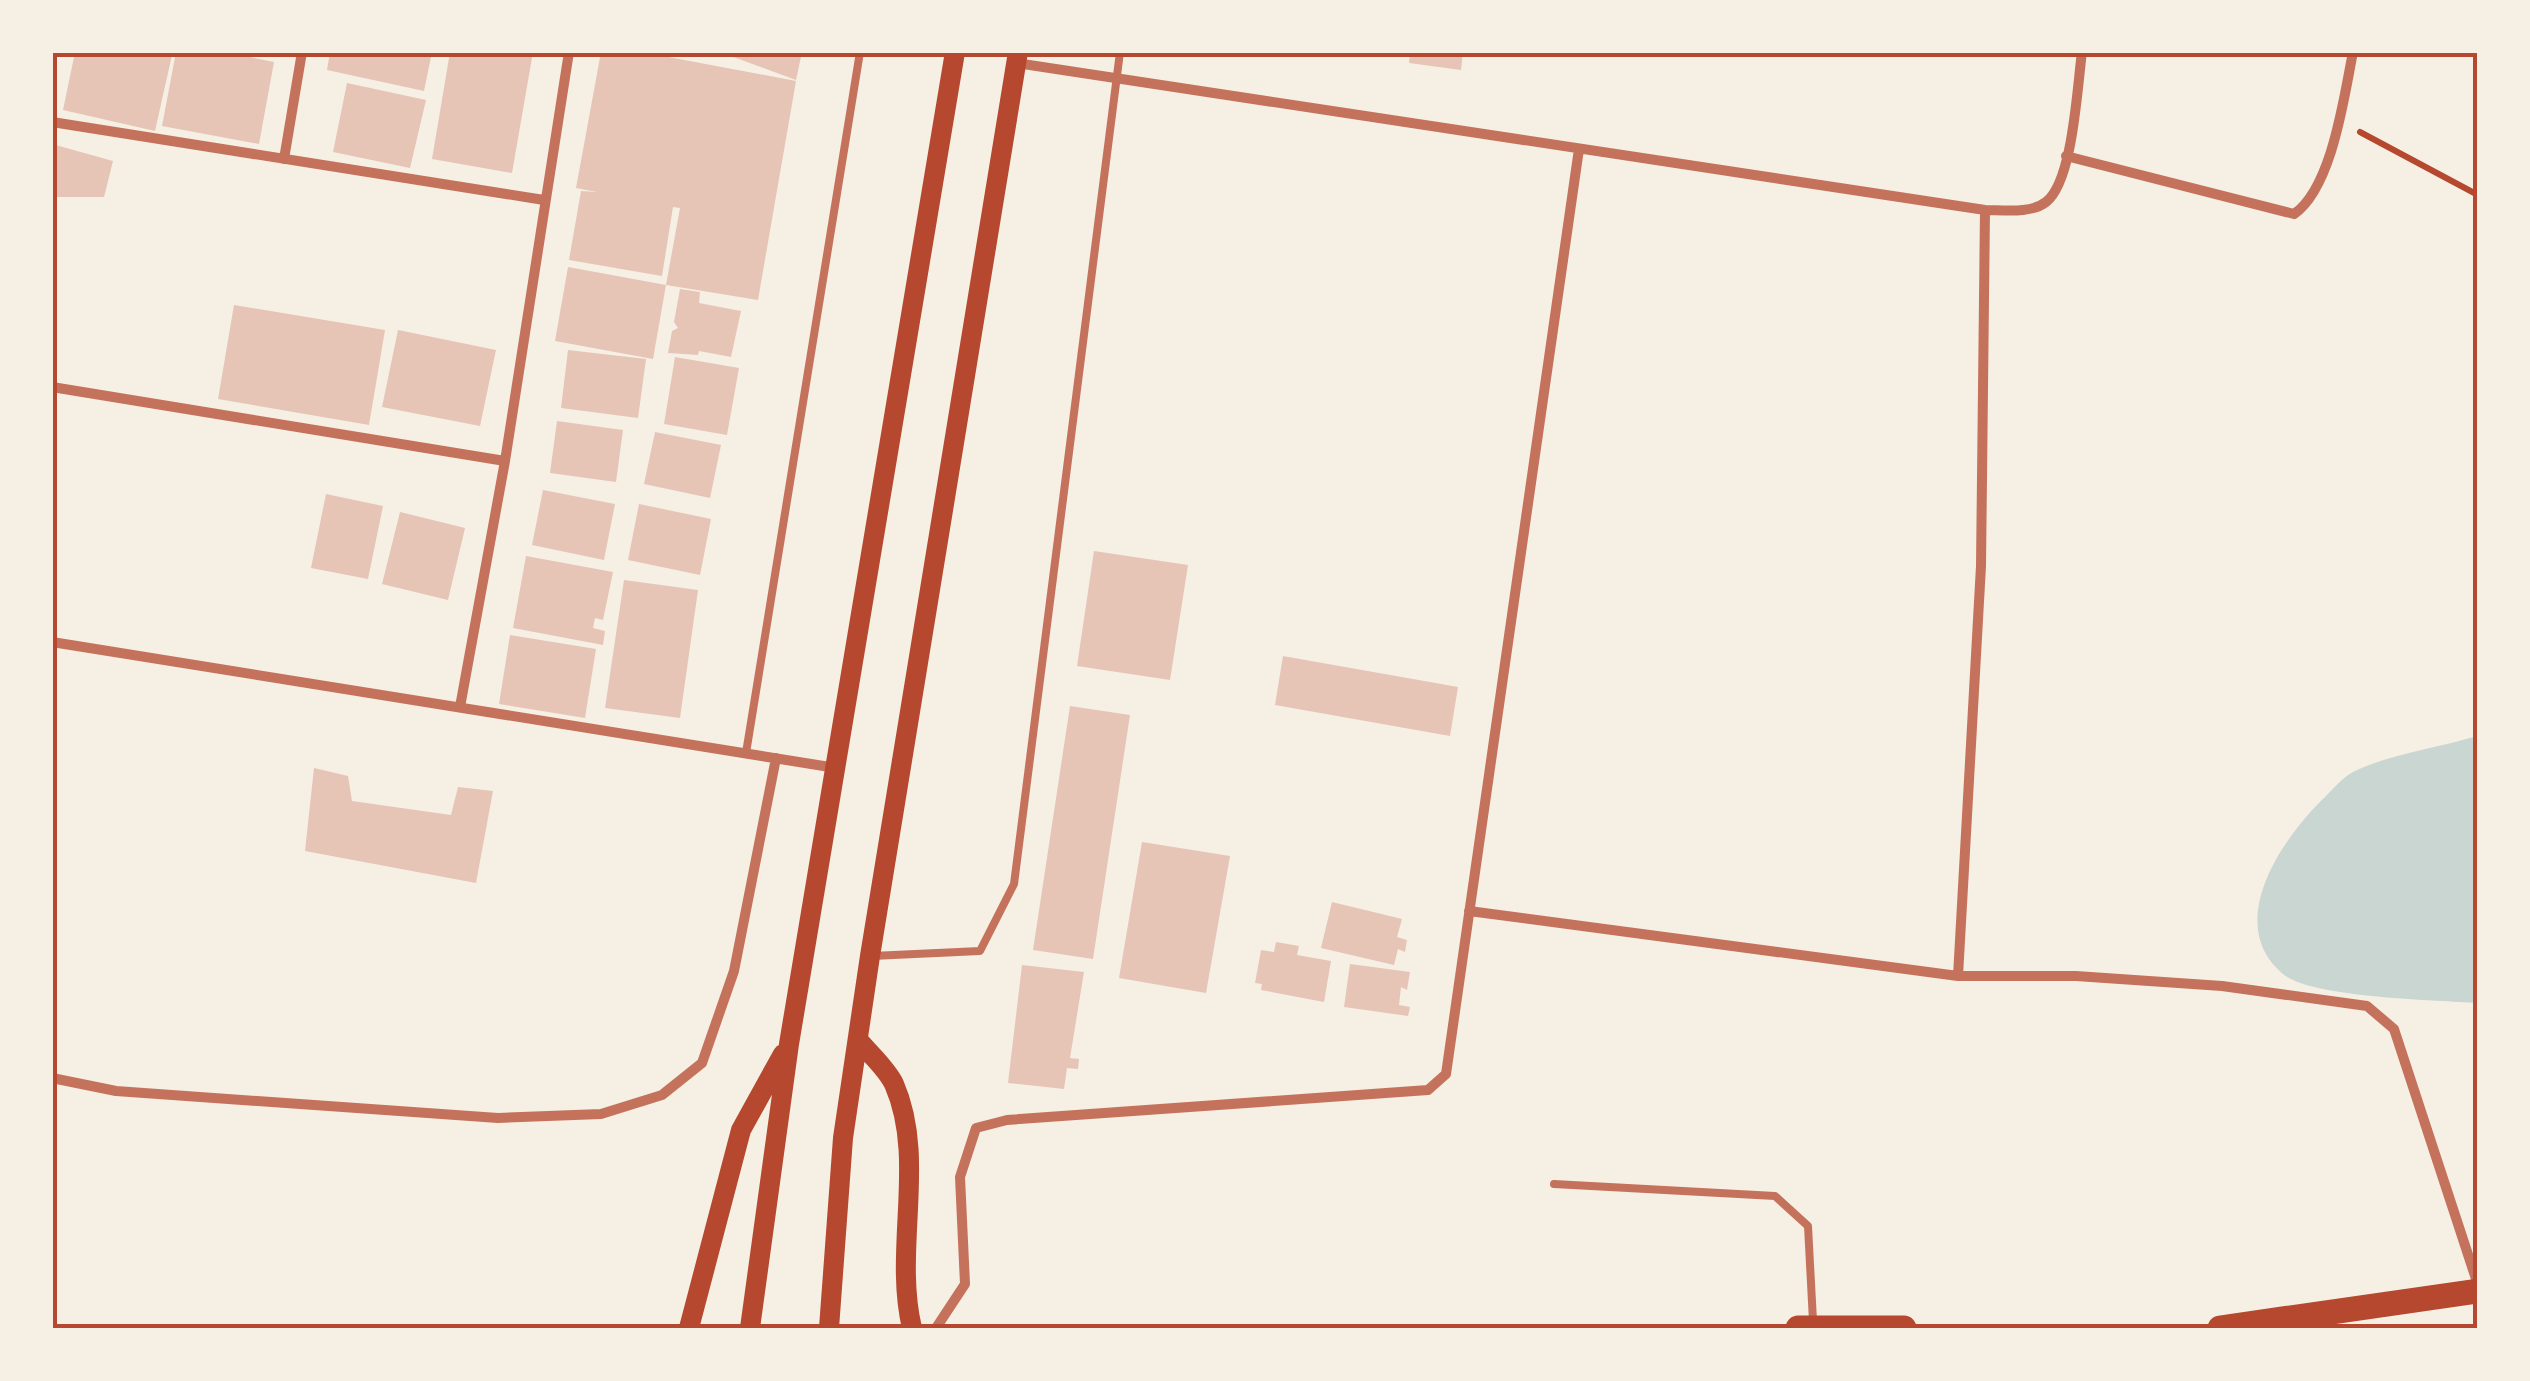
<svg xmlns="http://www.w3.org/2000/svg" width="2530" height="1381" viewBox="0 0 2530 1381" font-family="'Times New Roman',serif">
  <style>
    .water { fill: #c9d6d2 }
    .building { fill: #e6c5b7 }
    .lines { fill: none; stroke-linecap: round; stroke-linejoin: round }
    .path { stroke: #b5482f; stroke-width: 6 }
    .service { stroke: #c5725c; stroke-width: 8 }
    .minor { stroke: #c5725c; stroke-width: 10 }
    .secondary { stroke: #b5482f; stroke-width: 20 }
    .primary { stroke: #b5482f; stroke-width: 25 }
    .neatline { fill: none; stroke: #b5482f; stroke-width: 4 }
  </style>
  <rect width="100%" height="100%" fill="#f6efe4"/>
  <!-- water -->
  <path class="water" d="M2477,736V1003C2437,1000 2311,998 2283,974C2223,924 2282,838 2325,797C2333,789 2343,777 2353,772C2389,754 2438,748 2477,736Z"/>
  <!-- building -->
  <path class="building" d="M75,52L172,55L155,131L63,110Z
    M176,52H225L274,62L259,144L162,126Z
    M330,52H432L424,91L327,70Z
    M450,52H533L512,173L432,159Z
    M601,52H642L796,81L758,300L666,285L680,208L673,207L662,276L569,260L581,191L597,192L576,188Z
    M720,52H802L796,80Z
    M1410,52H1463L1461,70L1409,63Z
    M347,83L426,100L410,168L333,152Z
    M52,144L113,161L104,197H52Z
    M568,267L666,285L653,359L555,341Z
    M680,289L700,292L699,303L741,311L731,357L699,351L698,355L668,353L672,331L678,328L674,322Z
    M234,305L385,330L369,425L218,399Z
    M398,330L496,350L480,426L382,407Z
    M568,350L646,359L638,418L561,408Z
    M675,357L739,368L727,435L664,424Z
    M557,421L623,430L616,482L550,473Z
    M655,432L721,445L710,498L644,484Z
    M543,490L615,504L604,560L532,545Z
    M326,494L383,506L368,579L311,568Z
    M639,504L711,519L700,575L628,560Z
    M400,512L465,528L448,600L382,584Z
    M1094,551L1188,565L1170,680L1077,666Z
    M526,556L613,572L603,620L595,618L593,628L605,631L603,645L513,628Z
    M624,580L698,590L680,718L605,708Z
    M510,635L596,649L585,718L499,704Z
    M1283,656L1458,687L1450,736L1275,705Z
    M1070,706L1130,715L1093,959L1033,950Z
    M314,768L348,776L352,801L451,815L458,787L493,791L476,883L305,851Z
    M1142,842L1230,856L1206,993L1119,978Z
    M1332,902L1402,919L1397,937L1407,940L1405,952L1398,949L1394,965L1321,948Z
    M1276,942L1299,946L1297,955L1331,961L1324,1002L1261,990L1262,984L1255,983L1261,950L1274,952Z
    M1350,964L1410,972L1407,990L1401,987L1399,1005L1410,1007L1408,1016L1344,1007Z
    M1022,965L1084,972L1070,1058L1079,1059L1078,1069L1067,1068L1064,1089L1008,1083Z"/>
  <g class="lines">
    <!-- path -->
    <path class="path" d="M2360,132L2478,195"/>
    <!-- service -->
    <path class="service" d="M746,753L860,52
      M872,956L980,951L1014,884L1120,52
      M1554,1184L1775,1196L1808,1226L1813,1321"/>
    <!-- minor -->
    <path class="minor" d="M1016,63L1985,210C2003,210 2031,214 2046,202C2073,181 2077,88 2082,52
      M52,122L544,200
      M2066,156L2294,214C2332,188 2344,97 2353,52
      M284,159L302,52
      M52,387L505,461
      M52,642L836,768
      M460,707L505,461L569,52
      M1469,911L1958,976H2076L2222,986L2367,1006L2394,1029L2478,1285
      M1958,976L1981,566L1985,210
      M52,1078L116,1091L498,1118L601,1114L662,1095L702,1063L734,971L776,758
      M936,1328L965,1284L960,1177L976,1128L1007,1120L1428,1090L1446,1074L1579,149"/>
    <!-- secondary -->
    <path class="secondary" d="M860,1042C871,1055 887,1069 894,1084C927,1159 893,1249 912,1328
      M689,1328L741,1130L783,1054
      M750,1328L789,1044L955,52
      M829,1328L843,1138L870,956L1018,52"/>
    <!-- primary -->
    <path class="primary" d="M1798,1328H1904
      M2220,1328L2478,1291"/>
  </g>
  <!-- border -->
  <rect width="2530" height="1381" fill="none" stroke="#f6efe4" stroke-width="110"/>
  <rect x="55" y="55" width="2420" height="1271" class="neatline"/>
</svg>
